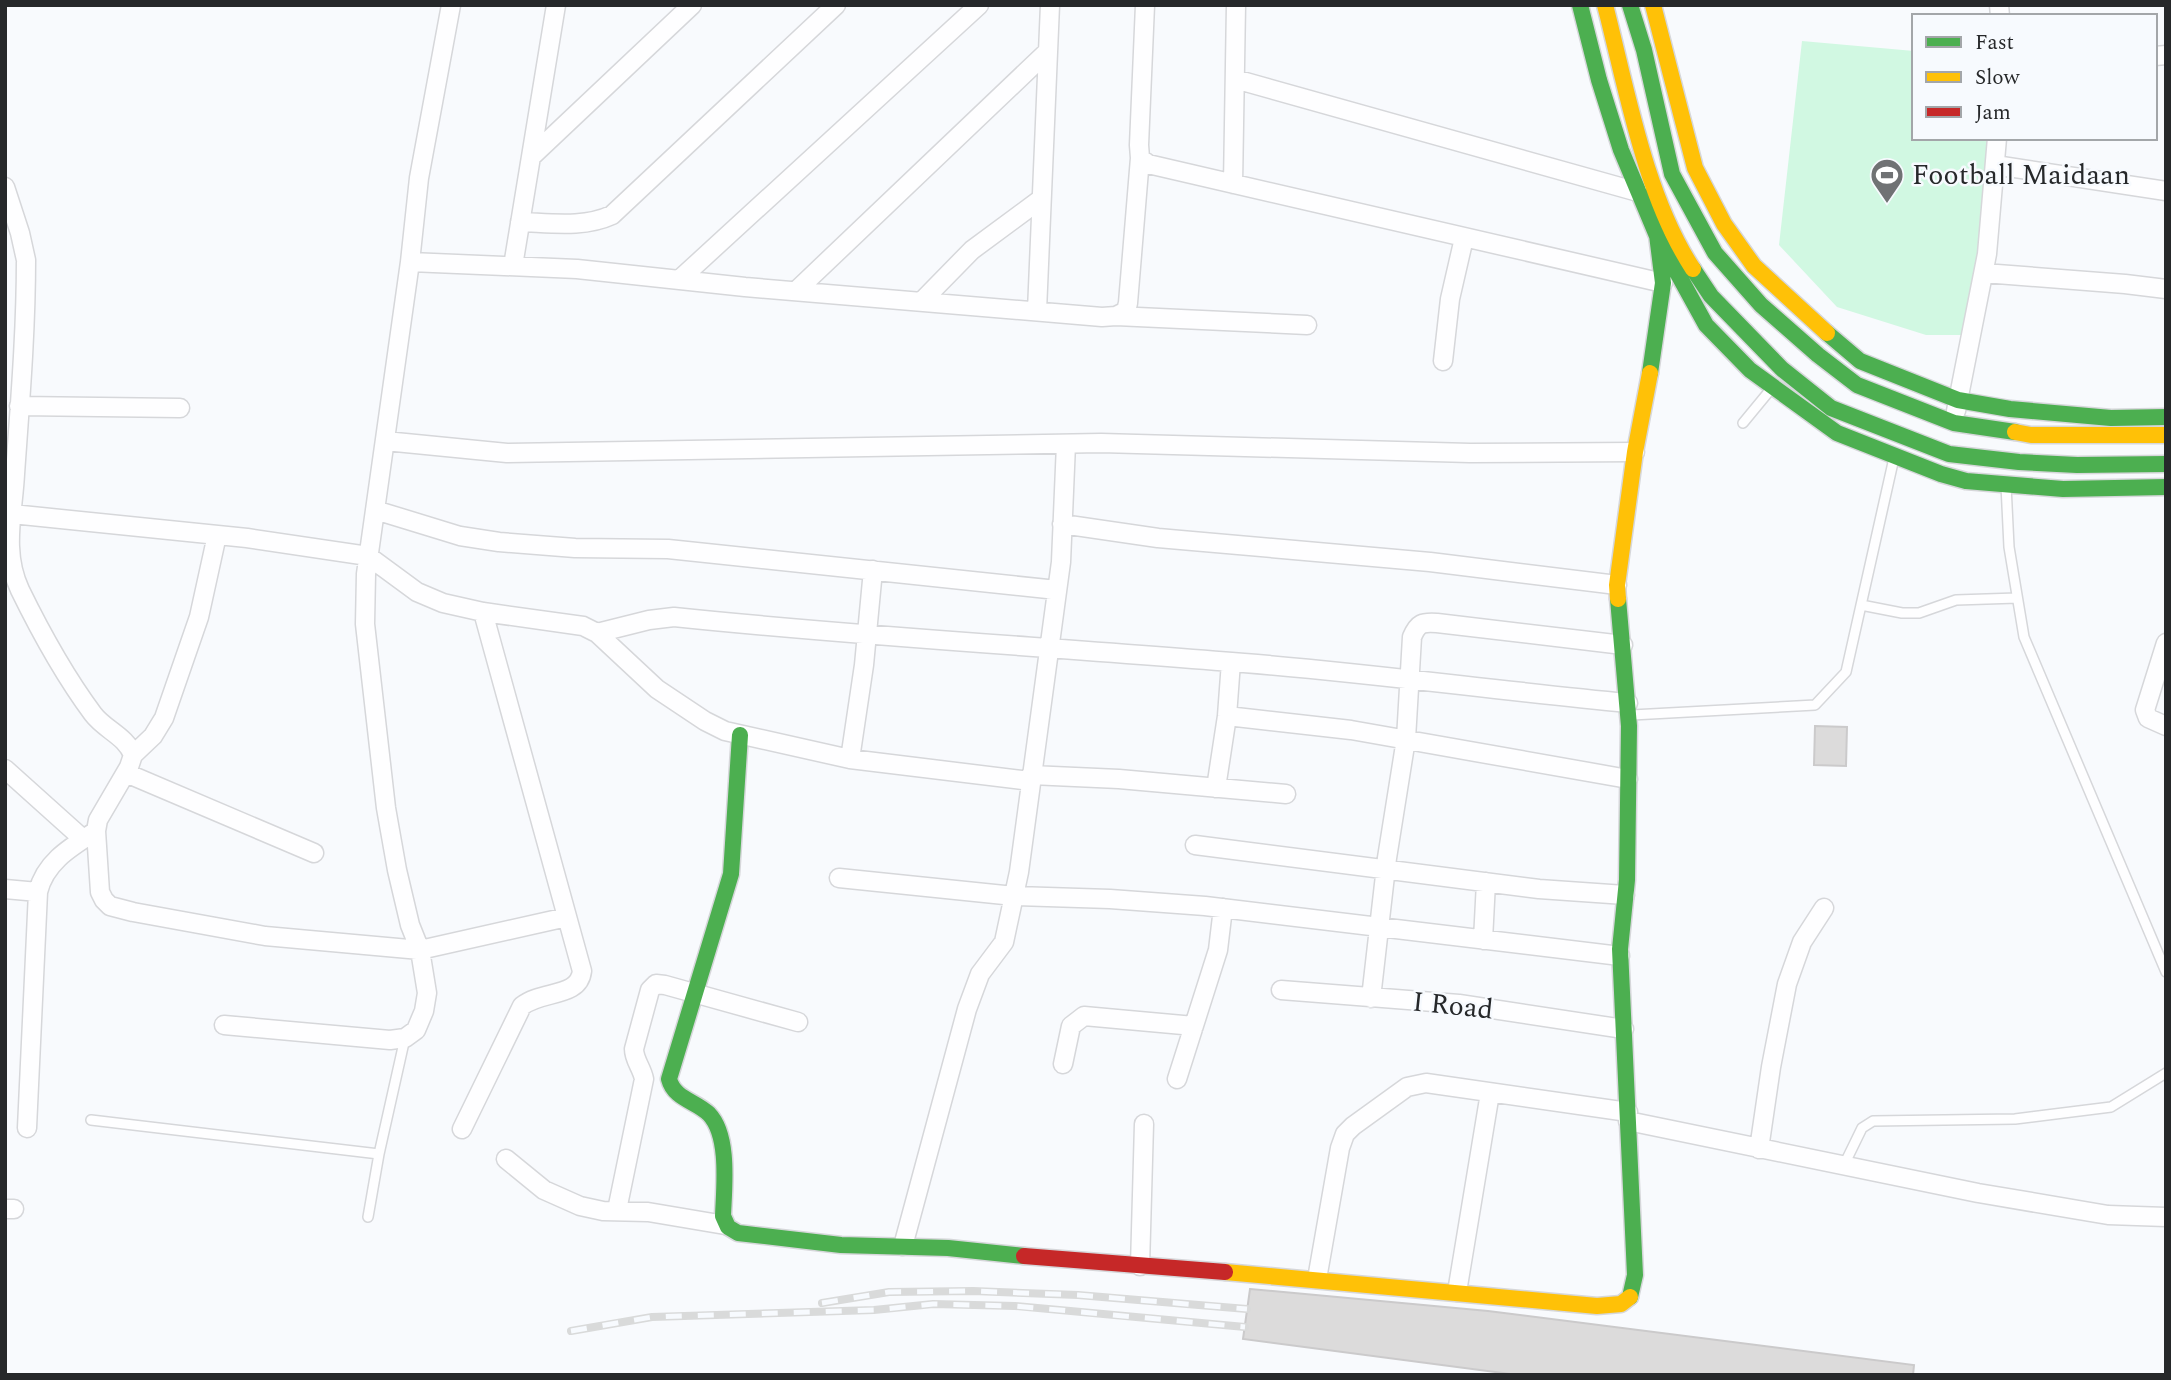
<svg xmlns="http://www.w3.org/2000/svg" width="2171" height="1380" viewBox="0 0 2171 1380" font-family="Spectral,serif">
  <style>
    .green { fill: #d1f8e2 }
    .building { fill: #dcdbdb; stroke: #cbcacb; stroke-width: 2 }
    .lines { fill: none; stroke-linecap: round; stroke-linejoin: round }
    .lane-casing { stroke: #d6d7da; stroke-width: 12 }
    .street-casing { stroke: #d6d7da; stroke-width: 21 }
    .fast-casing { stroke: #d6d7da; stroke-width: 19 }
    .slow-casing { stroke: #d6d7da; stroke-width: 19 }
    .jam-casing { stroke: #d6d7da; stroke-width: 19 }
    .lane { stroke: #fefeff; stroke-width: 9 }
    .street { stroke: #fefeff; stroke-width: 18 }
    .fast { stroke: #4caf50; stroke-width: 16 }
    .slow { stroke: #ffc107; stroke-width: 16 }
    .jam { stroke: #c62828; stroke-width: 16 }
    .rail-casing { stroke: #d9dada; stroke-width: 8 }
    .rail { stroke: #f7fafe; stroke-width: 5; stroke-dasharray: 16; stroke-linecap: butt }
    .labels { text-anchor: middle; dominant-baseline: central; stroke-width: 5; stroke-linejoin: round; paint-order: stroke }
    .poi-label { font-size: 28px; fill: #26282a; stroke: #f7fafe; text-anchor: start }
    .street-label { font-size: 28px; fill: #26282a; stroke: #f7fafe }
  </style>
  <rect width="100%" height="100%" fill="#f8fafd"/>
  <!-- green -->
  <path class="green" d="M1802,41L1914,51V138H1997L1971,335H1926L1837,307L1779,245Z"/>
  <!-- building -->
  <path class="building" d="M1815,726L1847,727L1846,766L1814,765Z
    M1250,1289L1488,1311L1914,1365L1913,1375H1518L1243,1339Z"/>
  <g class="lines">
    <defs>
      <path id="lane" d="M1743,423L1771,389
        M2006,485L2009,547L2024,637L2166,972
        M1861,605L1902,613H1919L1956,600L2017,598
        M1632,715L1815,705L1846,672L1894,458
        M91,1120L379,1154
        M1844,1165L1862,1128L1873,1121L2015,1119L2111,1107L2166,1073
        M368,1217L379,1154L405,1038"/>
      <path id="street" d="M1145,5L1139,145L1140,158L1148,164L1663,283
        M1999,5L2000,16
        M2155,56L2166,55
        M1235,79L1638,192
        M531,157L692,5
        M1995,165L2166,191
        M1233,184L1236,5
        M5,187L20,233L26,260C26,331 20,403 15,474C13,513 2,552 20,590C41,633 64,675 93,714C105,730 126,736 133,755L129,767L98,820L96,831L100,892L104,900L110,906L133,912L265,936L420,950L567,917
        M520,222C551,223 584,228 612,215L836,5
        M410,262L577,269L745,287L1102,317L1116,316L1126,311L1128,303L1140,158
        M513,266L556,5
        M1984,273L2125,284L2166,289
        M679,280L979,5
        M796,291L1048,51
        M922,301L972,250L1041,199
        M1037,311L1050,5
        M1116,316L1307,325
        M1443,361L1450,299L1464,238
        M19,406L180,408
        M1956,411L1987,254L1997,138
        M385,441L507,453L1101,443L1470,453L1635,452
        M375,510L460,536L499,542L575,548L668,549L1057,590
        M12,514L247,538L368,556L417,592L443,603L483,612L583,626L597,633L657,689L705,721L725,731L850,759L1030,781
        M1062,524L1158,538L1430,562L1617,585
        M597,633L649,620L674,617C864,637 1054,647 1244,663C1372,673 1499,691 1628,703
        M2166,643L2145,710L2148,718L2166,726
        M1227,716L1351,730L1628,779
        M133,755L153,736L164,718L199,617L217,535
        M850,759L864,665L873,570
        M5,769L83,839
        M126,773L314,853
        M1031,775L1119,779L1286,794
        M1216,788L1227,716L1231,662
        M1195,845L1539,889L1625,895
        M839,878L1014,896L1110,899L1205,906L1620,956
        M5,889L38,892
        M1483,940L1486,882
        M1281,990L1459,1004L1624,1029
        M1371,998L1387,858L1406,739L1412,637C1418,623 1422,622 1437,623L1623,645
        M224,1025L390,1040L405,1038L416,1030L424,1011L427,993L420,950L410,925L397,870L386,808L365,624L366,574L410,262L419,178L451,5
        M1063,1064L1071,1026L1084,1016L1194,1026
        M1177,1079L1218,950L1223,908
        M1628,1121L1978,1193L2108,1215L2166,1217
        M27,1128L38,892C45,862 71,847 96,831
        M462,1129L522,1006C542,990 579,998 582,971L483,612
        M1759,1149L1771,1067L1787,984L1802,942L1824,908
        M506,1159L544,1190L580,1206L603,1211L648,1212L725,1225
        M5,1209H14
        M617,1210L644,1079C642,1068 634,1060 634,1049L650,990L656,984L665,985L798,1022
        M903,1246L967,1009L980,974L1004,942L1019,872L1061,562L1066,444
        M1140,1266L1144,1124
        M1317,1279L1340,1148L1345,1134L1353,1126L1407,1087L1426,1083L1628,1112
        M1457,1292L1490,1093"/>
      <path id="fast" d="M1580,5L1599,80L1621,150L1657,236L1706,325L1750,370L1837,433L1941,474L1966,481L2063,489L2166,487
        M1630,5L1644,50L1672,174L1715,253L1761,305L1818,355L1857,385L1954,423L2015,432
        M1693,269L1711,296L1782,369L1831,408L1949,454L2019,462L2077,465L2166,464
        M1827,333L1860,361L1958,400L2010,409L2111,418L2166,417
        M1650,373L1663,283L1652,195
        M1618,599L1629,726L1627,880L1620,949L1635,1275L1630,1297
        M740,735L731,874L669,1079C674,1099 696,1101 709,1114C730,1136 724,1188 723,1216L728,1227L738,1233L841,1245L948,1248L1024,1256"/>
      <path id="slow" d="M1605,5C1627,90 1645,196 1693,269
        M1653,5L1695,168L1724,224L1754,266L1827,333
        M2015,432L2031,435H2166
        M1618,599L1617,585L1635,452L1650,373
        M1225,1272L1597,1306L1621,1304L1630,1297"/>
      <path id="jam" d="M1024,1256L1225,1272"/>
    </defs>
    <!-- lane casing -->
    <use href="#lane" class="lane-casing"/>
    <!-- street casing -->
    <use href="#street" class="street-casing"/>
    <!-- fast casing -->
    <use href="#fast" class="fast-casing"/>
    <!-- slow casing -->
    <use href="#slow" class="slow-casing"/>
    <!-- jam casing -->
    <use href="#jam" class="jam-casing"/>
    <!-- lane -->
    <use href="#lane" class="lane"/>
    <!-- street -->
    <use href="#street" class="street"/>
    <!-- fast -->
    <use href="#fast" class="fast"/>
    <!-- slow -->
    <use href="#slow" class="slow"/>
    <!-- jam -->
    <use href="#jam" class="jam"/>
    <defs>
      <path id="rail" d="M822,1303L889,1292L973,1291L1078,1295L1247,1309
        M571,1331L652,1317L874,1310L933,1304L1015,1306L1245,1327"/>
    </defs>
    <!-- rail casing -->
    <use href="#rail" class="rail-casing"/>
    <!-- rail -->
    <use href="#rail" class="rail"/>
  </g>
  <!-- icons -->
  <defs>
    <symbol id="stadium-pin" viewBox="-11 -11 22 30"><path d="M0 17L-7.5 6A9.5 9.5 0 1 1 7.5 6Z" fill="#707274" stroke="#f7fafe"/><path d="M0-5a6.5 5 0 1 0 0 10a6.5 5 0 1 0 0-10ZM-3.5-1.8h7v3.6h-7Z" fill="#fff"/></symbol>
  </defs>
  <g fill-rule="evenodd">
    <use href="#stadium-pin" x="1868" y="156" width="38" height="52"/>
  </g>
  <g class="labels">
    <!-- poi labels -->
    <g class="poi-label">
      <text x="1912" y="175">Football Maidaan</text>
    </g>
    <!-- street labels -->
    <g class="street-label">
      <text transform="translate(1453 1006) rotate(6)">I Road</text>
    </g>
  </g>
  <!-- border -->
  <rect width="2171" height="1380" fill="none" stroke="#26282a" stroke-width="14"/>
  <!-- legend -->
  <rect x="1912" y="14" width="245" height="126" fill="#f7fafe" stroke="#a3a6a9" stroke-width="2"/>
  <rect x="1926" y="37" width="35" height="10" fill="#4caf50" stroke="#a3a6a9" stroke-width="2"/>
  <text x="1975" y="49" font-size="21" fill="#26282a">Fast</text>
  <rect x="1926" y="72" width="35" height="10" fill="#ffc107" stroke="#a3a6a9" stroke-width="2"/>
  <text x="1975" y="84" font-size="21" fill="#26282a">Slow</text>
  <rect x="1926" y="107" width="35" height="10" fill="#c62828" stroke="#a3a6a9" stroke-width="2"/>
  <text x="1975" y="119" font-size="21" fill="#26282a">Jam</text>
</svg>
